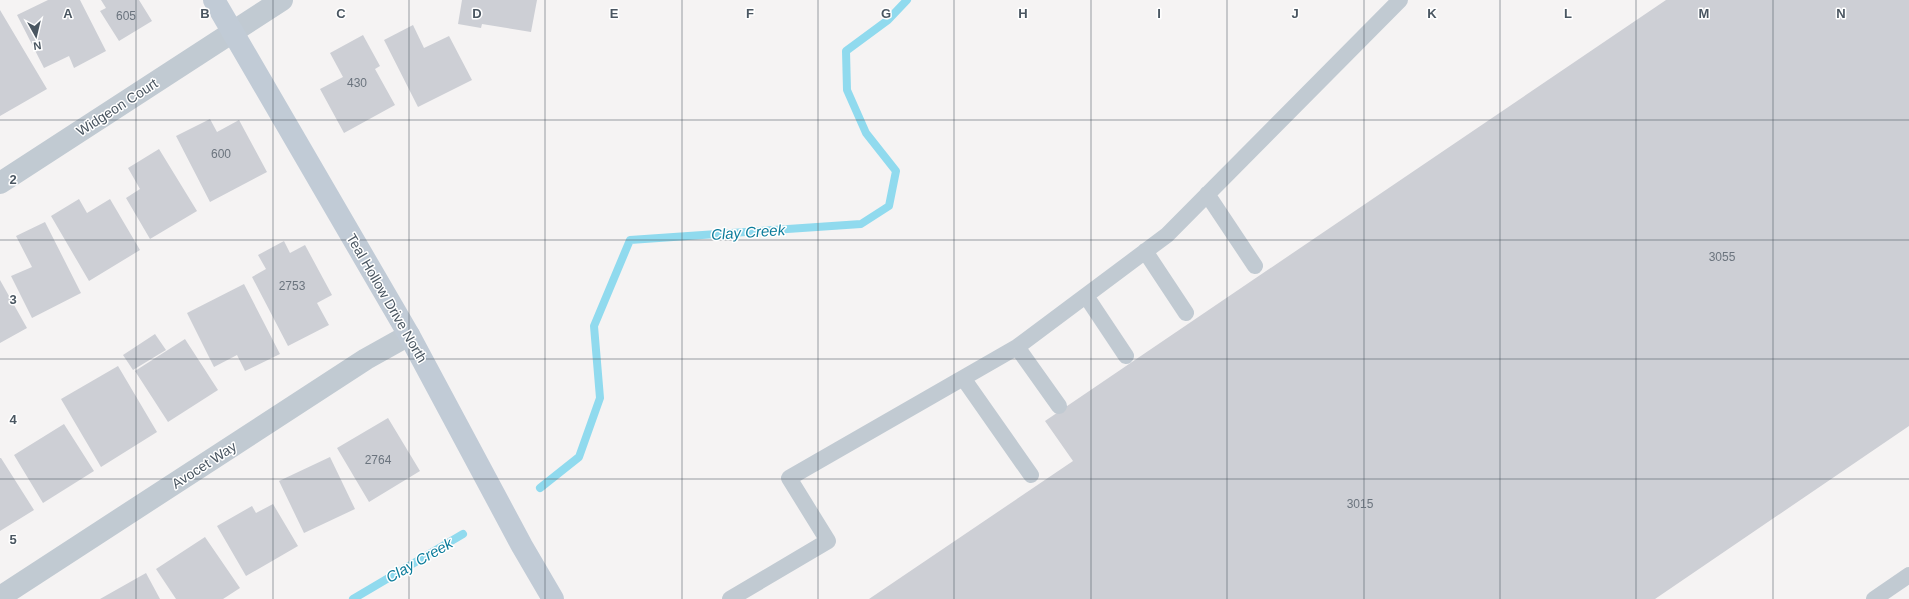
<svg xmlns="http://www.w3.org/2000/svg" width="1909" height="599" viewBox="0 0 1909 599" font-family="Helvetica,sans-serif">
  <style>
    .lines { fill: none; stroke-linecap: round; stroke-linejoin: round }
    .stream { stroke: #90daee; stroke-width: 8 }
    .building { fill: #cdcfd5 }
    .lane { stroke: #c1cad2; stroke-width: 16 }
    .street { stroke: #c1cad2; stroke-width: 22 }
    .secondary { stroke: #c1cbd6; stroke-width: 22 }
    .grid { fill: none; stroke: #4a5661; stroke-width: 1; stroke-opacity: 0.55 }
    .labels { text-anchor: middle; dominant-baseline: central; stroke-width: 3; stroke-linejoin: round; paint-order: stroke }
    .number-label { font-size: 12px; fill: #6b747e }
    .street-label { font-size: 14px; fill: #4a5661; stroke: #fff }
    .water-label { font-size: 15px; font-style: italic; fill: #0c7c9b; stroke: #fff }
    .grid-label { font-size: 13px; text-anchor: middle; font-weight: bold; fill: #4a5661; stroke: #fff; stroke-width: 3; stroke-linejoin: round; paint-order: stroke }
  </style>
  <rect width="100%" height="100%" fill="#f5f3f3"/>
  <g class="lines">
    <!-- stream -->
    <path class="stream" d="M540,488L579,457L600,398L594,326L630,240L861,224L889,206L896,171L866,133L847,90L846,51L888,20L907,0
      M353,599L463,534"/>
  </g>
  <!-- building -->
  <path class="building" d="M48,0H80L106,51L74,68L69,56L44,68L17,15Z
    M101,0H139L152,21L119,41L100,11L106,8Z
    M462,0H537L531,32L482,24L481,28L458,24Z
    M1666,0H1909V426L1655,599H869L1073,461L1045,421Z
    M0,10L47,89L0,116Z
    M413,25L424,48L449,36L472,80L418,107L384,40Z
    M363,35L380,66L375,69L395,105L344,133L320,89L343,77L330,53Z
    M210,119L217,132L239,120L267,172L210,202L176,136Z
    M159,149L197,211L150,239L126,198L140,189L128,168Z
    M79,199L87,213L110,199L140,250L89,281L51,216Z
    M45,222L81,293L32,318L11,276L32,267L16,236Z
    M284,241L290,253L305,245L332,295L317,303L329,325L288,346L252,277L266,269L258,255Z
    M0,280L27,328L0,343Z
    M244,284L280,354L245,371L237,355L214,367L187,313Z
    M155,334L166,350L133,370L123,355Z
    M185,339L218,390L168,422L135,371Z
    M118,366L157,432L101,467L61,399Z
    M388,418L420,471L369,502L337,448Z
    M64,424L94,471L43,503L14,455Z
    M330,457L355,509L304,533L279,481Z
    M0,458H1L34,510L0,531Z
    M273,504L298,546L246,576L217,526L252,506L256,513Z
    M205,537L240,588L223,599H176L156,569Z
    M146,573L160,599H100Z"/>
  <g class="lines">
    <!-- lane -->
    <path class="lane" d="M1207,194L1255,266
      M1145,251L1186,313
      M1086,296L1126,356
      M1017,347L1059,406
      M963,378L1031,475
      M730,599L828,541L789,478L1017,347L1167,235L1400,0
      M1874,599L1909,575"/>
    <!-- street -->
    <path class="street" d="M0,183L282,0
      M0,597L366,359L409,335"/>
    <!-- secondary -->
    <path class="secondary" d="M214,0L409,335L522,546L553,599"/>
  </g>
  <!-- grid -->
  <path class="grid" d="M136,0V599M273,0V599M409,0V599M545,0V599M682,0V599M818,0V599M954,0V599M1091,0V599M1227,0V599M1364,0V599M1500,0V599M1636,0V599M1773,0V599M0,120H1909M0,240H1909M0,359H1909M0,479H1909"/>
  <g class="labels">
    <!-- number labels -->
    <g class="number-label">
      <text x="126" y="16">605</text>
      <text x="357" y="83">430</text>
      <text x="221" y="154">600</text>
      <text x="1722" y="257">3055</text>
      <text x="292" y="286">2753</text>
      <text x="378" y="460">2764</text>
      <text x="1360" y="504">3015</text>
    </g>
    <!-- street labels -->
    <g class="street-label">
      <text transform="translate(117 107) rotate(-33)">Widgeon Court</text>
      <text transform="translate(387 298) rotate(60)">Teal Hollow Drive North</text>
      <text transform="translate(204 465) rotate(-33)">Avocet Way</text>
    </g>
    <!-- water labels -->
    <g class="water-label">
      <text transform="translate(748 232) rotate(-4)">Clay Creek</text>
      <text transform="translate(419 560) rotate(-30)">Clay Creek</text>
    </g>
  </g>
  <g class="grid-label">
    <text x="68" y="18">A</text>
    <text x="205" y="18">B</text>
    <text x="341" y="18">C</text>
    <text x="477" y="18">D</text>
    <text x="614" y="18">E</text>
    <text x="750" y="18">F</text>
    <text x="886" y="18">G</text>
    <text x="1023" y="18">H</text>
    <text x="1159" y="18">I</text>
    <text x="1295" y="18">J</text>
    <text x="1432" y="18">K</text>
    <text x="1568" y="18">L</text>
    <text x="1704" y="18">M</text>
    <text x="1841" y="18">N</text>
    <text x="13" y="184">2</text>
    <text x="13" y="304">3</text>
    <text x="13" y="424">4</text>
    <text x="13" y="544">5</text>
  </g>
  <!-- north arrow -->
  <g transform="translate(36 36) rotate(172)" stroke="#ffffff" stroke-width="3" paint-order="stroke">
  <path d="M0-3L7 15L0 10L-7 15Z" fill="#4a5661"/>
  <text y="-6" font-size="11" font-weight="bold" text-anchor="middle" fill="#4a5661">N</text>
  </g>
</svg>
